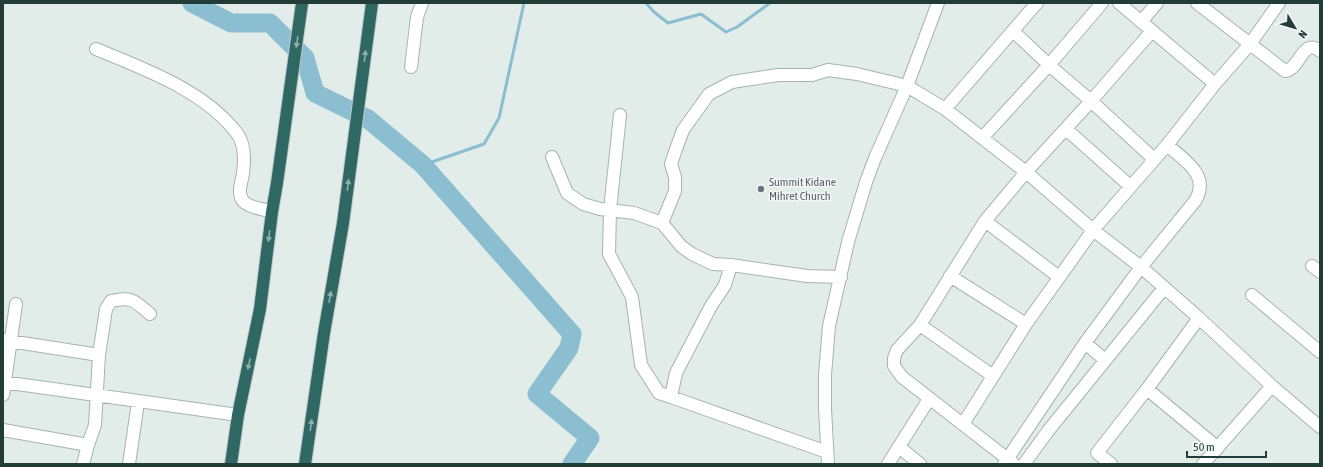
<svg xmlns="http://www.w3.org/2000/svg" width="1323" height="467" viewBox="0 0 1323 467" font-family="'Asap Condensed',sans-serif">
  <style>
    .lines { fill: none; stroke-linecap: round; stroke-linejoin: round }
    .stream { stroke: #8bbed0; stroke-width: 3 }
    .river { stroke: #8bbed0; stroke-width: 19 }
    .minor-casing { stroke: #a5b4b0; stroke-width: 14 }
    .highway-casing { stroke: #c1c8c7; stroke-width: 14 }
    .minor { stroke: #fff; stroke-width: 12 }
    .highway { stroke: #2f6862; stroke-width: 12 }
    .oneway { fill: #90b0ac }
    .worship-dot { fill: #6b7280; stroke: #f2f8f6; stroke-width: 1.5 }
    .labels { text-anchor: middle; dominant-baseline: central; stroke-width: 3; stroke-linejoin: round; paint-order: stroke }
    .worship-label { font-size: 12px; fill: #5b616d; stroke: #f2f8f6; text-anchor: start }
  </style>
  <rect width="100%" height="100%" fill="#e2ece8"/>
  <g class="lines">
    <!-- stream -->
    <path class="stream" d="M646,3L654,12L668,23L701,14L726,32L737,27L770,3
      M423,165L484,144L499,118L524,3"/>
    <!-- river -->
    <path class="river" d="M192,3L231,23H270L305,58L315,93L368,119L423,165L572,334L569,348L537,394L590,438L572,464"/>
    <defs>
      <path id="minor" d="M1119,3L1215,84
        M1197,3L1285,71C1300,70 1302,37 1320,51
        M1141,22L1157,3
        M1013,31L1049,65L1091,101L1154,159
        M96,49C144,69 203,90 236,132C245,143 245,159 243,173C242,182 236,194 244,202C250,208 264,209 272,212
        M411,67L417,17L422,3
        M945,109L1037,3
        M620,115L610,210L609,254L632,297L641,365L659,393L671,397
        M1066,129L1130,186
        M982,138L1049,65L1102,3
        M552,157L567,193L583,204L600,209L634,213L662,223L681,246L692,254L713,264L731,265L807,276L841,277
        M985,221L1059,277
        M662,223L675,191V177L671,164L675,152L683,130L709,94L732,82L778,75H812L828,70L857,74L907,86L945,109L1026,172L1093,230L1141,267L1199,318L1272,386L1320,427
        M731,265L725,285L711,306L676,373L671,397L827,452
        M1312,266L1320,272
        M950,276L1026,324
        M1252,295L1320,352
        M920,325L993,376
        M3,340L99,355
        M1085,343L1105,360
        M3,382L238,415
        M1147,389L1218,448
        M3,395L16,304
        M963,424L1026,324L1093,230L1167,145L1215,84L1250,44L1279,3
        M3,430L88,445L95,425L99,355L106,309L111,301C133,296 134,301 150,314
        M899,447L920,464
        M83,464L88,445
        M129,464L138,402
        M828,464L825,408V375L829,326L848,242L866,182L875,158L907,86L938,3
        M888,464L929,399
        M1004,464L1085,343L1141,267L1195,201C1211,175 1184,160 1167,145
        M1014,464L902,377L894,366V358L897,350L920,325L985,221L1026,172L1091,101L1152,31
        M1024,464L1048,431L1164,288
        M1111,464L1097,453L1147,389L1199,318
        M1203,464L1272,386"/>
      <path id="highway" d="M231,464L238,415L260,309L272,212L277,183L302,3
        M305,464L324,333L343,223L372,3"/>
    </defs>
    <!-- minor casing -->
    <use href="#minor" class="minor-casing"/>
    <!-- highway casing -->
    <use href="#highway" class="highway-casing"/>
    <!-- minor -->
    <use href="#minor" class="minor"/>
    <!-- highway -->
    <use href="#highway" class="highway"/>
  </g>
  <!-- one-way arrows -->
  <defs><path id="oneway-solid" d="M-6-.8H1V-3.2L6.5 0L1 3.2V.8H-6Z"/></defs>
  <g class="oneway">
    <use href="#oneway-solid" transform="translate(297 42) rotate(98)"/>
    <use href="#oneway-solid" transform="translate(365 56) rotate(-83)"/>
    <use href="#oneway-solid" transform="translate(348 185) rotate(-83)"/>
    <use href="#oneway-solid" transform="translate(269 236) rotate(97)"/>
    <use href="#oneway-solid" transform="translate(330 297) rotate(-80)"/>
    <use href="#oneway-solid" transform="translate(249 364) rotate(102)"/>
    <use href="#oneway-solid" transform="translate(311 425) rotate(-82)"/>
  </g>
  <!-- markers -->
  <circle class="worship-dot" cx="761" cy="189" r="4"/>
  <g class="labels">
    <!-- worship labels -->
    <g class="worship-label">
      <text x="769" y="182">Summit Kidane<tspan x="769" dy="14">Mihret Church</tspan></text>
    </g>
  </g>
  <!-- border -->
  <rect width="1323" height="467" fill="none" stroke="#223c38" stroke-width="8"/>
  <!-- north arrow -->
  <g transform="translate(1295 28) rotate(128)" stroke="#f2f8f6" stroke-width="3" paint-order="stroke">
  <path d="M0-3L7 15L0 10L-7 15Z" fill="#223c38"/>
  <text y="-6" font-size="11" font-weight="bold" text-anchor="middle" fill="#223c38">N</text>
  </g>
  <!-- scale -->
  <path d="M1187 451v6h79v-6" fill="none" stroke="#223c38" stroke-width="2"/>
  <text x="1193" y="451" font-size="12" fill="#223c38" stroke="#f2f8f6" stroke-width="3" paint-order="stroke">50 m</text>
</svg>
